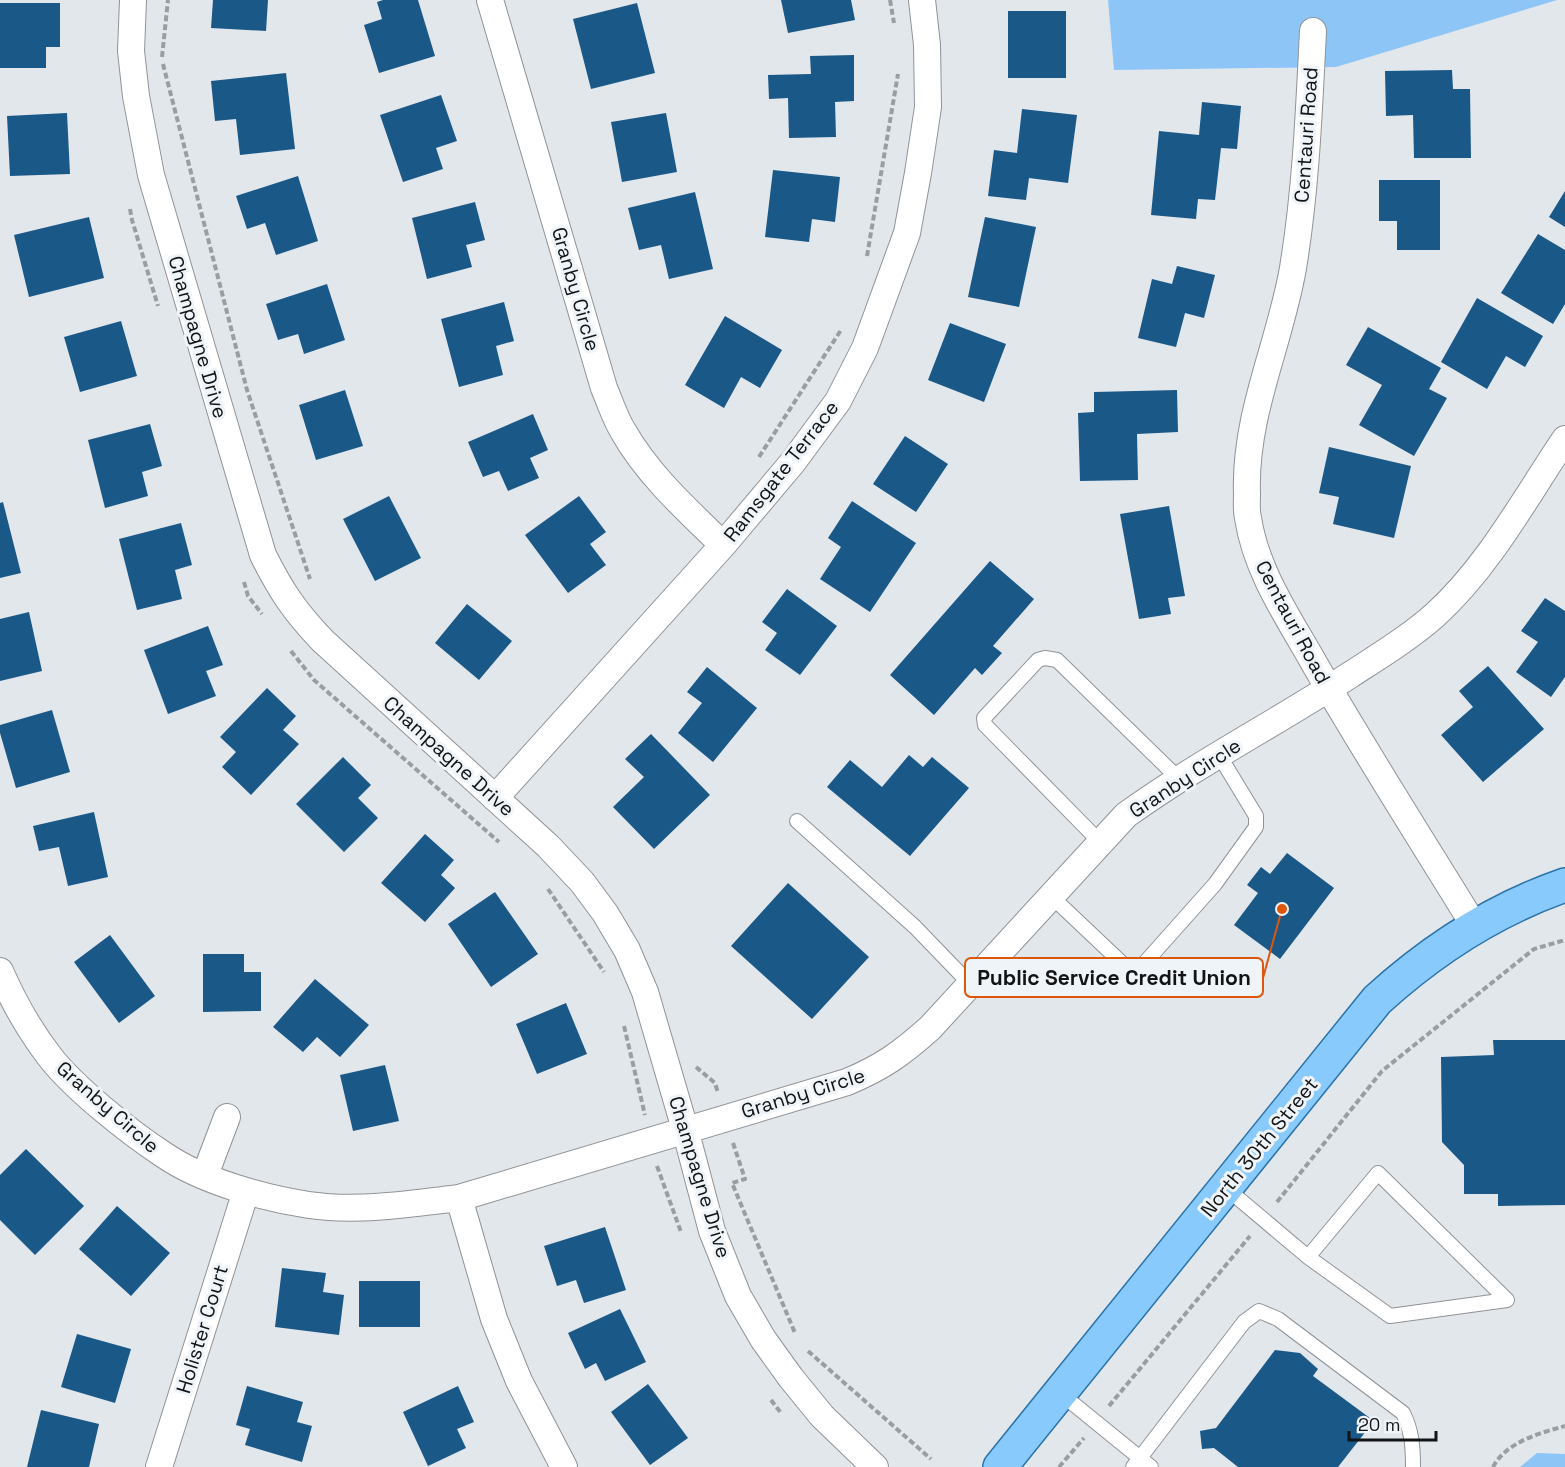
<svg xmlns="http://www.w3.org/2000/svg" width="1565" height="1467" viewBox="0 0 1565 1467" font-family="'Space Grotesk',sans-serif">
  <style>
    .green { fill: #8dc5f7 }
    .building { fill: #1a5888 }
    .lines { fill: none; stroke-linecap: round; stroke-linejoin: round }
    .service-casing { stroke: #8f9398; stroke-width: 16 }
    .minor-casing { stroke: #8f9398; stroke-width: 28 }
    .primary-casing { stroke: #2a73aa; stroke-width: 36 }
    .path { stroke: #9a9ea2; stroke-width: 4; stroke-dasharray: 6 3; stroke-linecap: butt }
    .service { stroke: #fff; stroke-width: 14 }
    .minor { stroke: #fff; stroke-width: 26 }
    .primary { stroke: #88cafc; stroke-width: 33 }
    .labels { text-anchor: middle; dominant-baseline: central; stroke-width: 6; stroke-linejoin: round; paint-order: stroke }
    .street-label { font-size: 20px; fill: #111314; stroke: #eff4f9 }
    .leader { fill: none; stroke: #dd560c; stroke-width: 2 }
    .callout-dot { fill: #dd560c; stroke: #eff4f9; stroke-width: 2 }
    .callout { fill: #eff4f9; stroke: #dd560c; stroke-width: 2 }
    .callout-label { font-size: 21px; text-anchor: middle; font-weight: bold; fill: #111314 }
  </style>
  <rect width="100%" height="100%" fill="#e2e7ec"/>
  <!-- green -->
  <path class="green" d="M1108,0H1557L1336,67L1114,70Z
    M1537,1453L1565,1454V1467H1520Z"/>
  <!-- building -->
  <path class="building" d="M213,0H268L266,31L211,28Z
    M383,0H418L435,56L379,73L364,25L382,19L377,2Z
    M781,0H851L855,20L788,33Z
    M0,3H60V47H46V68H0Z
    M637,3L655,73L591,89L573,19Z
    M1008,11H1066V78H1008Z
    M854,55V101L835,102L836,137L789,138L788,98L769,99L768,75L811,74L810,56Z
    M1452,70L1453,89H1470L1471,158H1414L1413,115L1386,116L1385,71Z
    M286,73L295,149L240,155L236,119L215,121L211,81Z
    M441,95L457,141L436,148L443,169L403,182L380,115Z
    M1202,102L1241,106L1237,149L1221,148L1215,200L1198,199L1196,219L1151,215L1159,131L1199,135Z
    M1022,109L1077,115L1068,183L1029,178L1026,200L988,196L994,150L1017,153Z
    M67,113L70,174L10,176L7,116Z
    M666,113L677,172L622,182L611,122Z
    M773,170L840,177L835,222L812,219L809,242L765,237Z
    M298,176L318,241L276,255L265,223L247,229L236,196Z
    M1379,180H1440V250H1397V221H1379Z
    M1565,191V227L1549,217Z
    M695,192L713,269L669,279L661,245L639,250L628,208Z
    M475,202L485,240L466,245L472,267L427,279L412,218Z
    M89,217L104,278L29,297L14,235Z
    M985,217L1036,227L1019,307L968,297Z
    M1538,234L1565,250V304L1553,324L1501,293Z
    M1177,266L1215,275L1204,318L1185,313L1176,347L1138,338L1152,279L1172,284Z
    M327,284L345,340L304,354L298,334L278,340L266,304Z
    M1477,298L1543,336L1525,367L1506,356L1487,389L1441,362Z
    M504,302L514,341L496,346L503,375L459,387L441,319Z
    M725,316L782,350L760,388L741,377L724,408L685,385Z
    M121,321L137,376L80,392L64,337Z
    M950,323L1006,344L984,402L928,380Z
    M1368,327L1441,368L1429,389L1447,398L1414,456L1359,425L1382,385L1346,365Z
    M345,390L363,446L316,460L299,405Z
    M1177,390L1178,432L1137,434L1138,480L1080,481L1078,413L1094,412V392Z
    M533,414L548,450L530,458L539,478L508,491L499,471L483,477L468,442Z
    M150,424L162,466L142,472L148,496L105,508L88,440Z
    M905,436L948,464L916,512L873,484Z
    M1329,447L1411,466L1394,538L1333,524L1339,497L1319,493Z
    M389,496L421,558L375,581L343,519Z
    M579,496L606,532L590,544L606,565L568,593L525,535Z
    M852,501L916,543L870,612L820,579L841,547L828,538Z
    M3,502L21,573L0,578V503Z
    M1169,506L1185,596L1168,598L1171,614L1139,619L1120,514Z
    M181,523L192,565L175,570L182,599L137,610L119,539Z
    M990,561L1034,599L993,646L1002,653L982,675L975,668L934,715L890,675Z
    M787,589L837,626L800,675L765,650L777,633L762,622Z
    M1545,598L1565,611V677L1551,697L1516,672L1538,642L1521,631Z
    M467,604L512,641L479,680L435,643Z
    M29,612L42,671L0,681V619Z
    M208,626L223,665L206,671L216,696L168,714L144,650Z
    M1488,666L1544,729L1483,782L1441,735L1473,707L1459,691Z
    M707,667L757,708L713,762L678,733L702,703L687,692Z
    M267,688L296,716L283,730L299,744L251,795L222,767L236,752L220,737Z
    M52,710L70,772L16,788L0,733V725Z
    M651,734L710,795L654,849L613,807L644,777L625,759Z
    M909,755L923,767L932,757L969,788L910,856L827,787L850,760L882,787Z
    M343,757L371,785L358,798L378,818L344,852L296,804Z
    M94,812L108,877L68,886L59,847L39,851L33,826Z
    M425,834L454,860L441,875L455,888L425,922L381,883Z
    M1287,853L1334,888L1280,959L1234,925L1258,893L1247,885L1261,867L1270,874Z
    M788,883L869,957L812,1019L731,946Z
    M495,892L538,954L491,987L448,924Z
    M110,935L155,996L119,1023L74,962Z
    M203,954H244V972H261V1011L203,1012Z
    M315,979L369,1025L340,1057L317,1037L303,1052L273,1027Z
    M566,1003L587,1054L537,1074L516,1024Z
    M1493,1040H1565V1205L1498,1206V1194H1464V1165L1442,1142L1441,1057L1494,1055Z
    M385,1065L399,1121L353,1131L340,1075Z
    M26,1149L84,1206L35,1255L0,1220V1175Z
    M117,1206L170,1253L131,1296L79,1249Z
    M605,1227L626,1290L584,1303L576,1280L557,1286L544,1246Z
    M282,1268L326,1273L323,1292L344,1295L339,1335L275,1327Z
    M359,1281H420V1327H359Z
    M620,1309L646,1362L605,1381L596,1363L585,1369L568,1333Z
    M77,1334L131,1349L115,1403L61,1387Z
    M1275,1350L1300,1353L1318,1369L1313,1376L1374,1421L1338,1467H1238L1214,1448L1202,1449L1200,1431L1216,1428Z
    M648,1384L688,1438L650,1465L611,1412Z
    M247,1386L303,1402L297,1422L312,1426L302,1462L245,1445L250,1429L236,1425Z
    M458,1386L474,1422L457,1429L466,1448L428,1466L403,1412Z
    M41,1410L99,1424L89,1467H27Z"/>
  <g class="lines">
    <defs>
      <path id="service" d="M797,821L915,927L970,984
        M1100,842L985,725L984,718L1038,660L1045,658L1057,660L1179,779
        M1051,896L1125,966H1142L1215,884L1256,827V816L1219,755
        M1226,1188L1308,1257L1390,1316L1507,1300L1378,1173L1308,1257
        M1060,1393L1140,1458L1133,1467
        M1151,1467L1140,1458L1244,1322L1259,1311L1278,1319L1403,1413C1412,1431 1413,1447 1413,1467"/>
      <path id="minor" d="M133,0L131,51L136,96L151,175L263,555C281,591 295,612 323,641L548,846L582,882L605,913L627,950L645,992L685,1129L712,1231L738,1296L763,1339L791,1378L822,1416L875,1467
        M490,0L604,388C610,402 615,418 623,431C648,475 686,509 723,545
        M1313,31C1309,110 1306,189 1293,268C1280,344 1244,415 1247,494C1247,502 1246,510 1248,518C1256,571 1288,617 1314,663C1365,752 1421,839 1475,927
        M495,798L723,545L793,462L838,401L865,348L907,233L918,173L928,107L927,45L922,0
        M0,971C13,1001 30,1031 50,1057C75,1089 129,1132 164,1155C202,1181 263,1198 309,1205C359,1212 409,1204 459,1198L847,1082C883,1067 902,1053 930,1028L1126,815C1197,764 1276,723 1350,675C1379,656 1409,638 1435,615C1489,566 1525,498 1565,439
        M205,1175L227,1117
        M459,1198L494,1319L519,1381L564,1467
        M159,1467L246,1191"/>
      <path id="primary" d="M1000,1467L1377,1000C1433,949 1493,910 1565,885"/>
    </defs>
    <!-- service casing -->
    <use href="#service" class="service-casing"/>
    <!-- minor casing -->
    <use href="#minor" class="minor-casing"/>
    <!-- primary casing -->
    <use href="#primary" class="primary-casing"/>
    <!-- path -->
    <path class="path" d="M890,0L894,23
      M162,57L168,0
      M163,64L247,390L310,579
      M130,209L132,220L158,306
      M867,256L898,74
      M759,457L841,330
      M244,582L248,596L262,614
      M291,651L314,680L499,842
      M548,889L604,972
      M624,1026L645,1115
      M696,1067L715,1083L718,1093
      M733,1143L745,1179L732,1183L795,1333
      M657,1166L681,1232
      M1277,1202L1382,1071L1534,949L1565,940
      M808,1351L931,1459
      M771,1400L781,1413
      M1109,1406L1250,1236
      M1059,1467L1084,1438
      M1493,1467C1506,1442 1540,1433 1565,1426"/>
    <!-- service -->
    <use href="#service" class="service"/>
    <!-- minor -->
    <use href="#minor" class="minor"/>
    <!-- primary -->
    <use href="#primary" class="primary"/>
  </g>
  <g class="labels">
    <!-- street labels -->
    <g class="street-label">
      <text transform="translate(1306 135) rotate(-86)">Centauri Road</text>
      <text transform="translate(576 289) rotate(74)">Granby Circle</text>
      <text transform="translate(198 337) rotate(74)">Champagne Drive</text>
      <text transform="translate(781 471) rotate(-52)">Ramsgate Terrace</text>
      <text transform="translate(1293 622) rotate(62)">Centauri Road</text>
      <text transform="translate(449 756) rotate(42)">Champagne Drive</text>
      <text transform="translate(1185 778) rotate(-33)">Granby Circle</text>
      <text transform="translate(803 1093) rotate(-17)">Granby Circle</text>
      <text transform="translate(108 1107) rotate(41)">Granby Circle</text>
      <text transform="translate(1259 1147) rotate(-51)">North 30th Street</text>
      <text transform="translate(700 1177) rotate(73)">Champagne Drive</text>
      <text transform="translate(202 1329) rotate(-73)">Holister Court</text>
    </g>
  </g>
  <!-- callouts -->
  <path class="leader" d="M1282 909L1263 978"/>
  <circle class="callout-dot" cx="1282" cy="909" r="6"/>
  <rect class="callout" x="965" y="958" width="298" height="39" rx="6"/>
  <g class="callout-label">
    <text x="1114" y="985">Public Service Credit Union</text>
  </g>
  <!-- scale -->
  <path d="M1349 1431v9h87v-9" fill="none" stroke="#111314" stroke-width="3"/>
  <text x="1358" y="1431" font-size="18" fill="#111314" stroke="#eff4f9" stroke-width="4.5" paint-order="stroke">20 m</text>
</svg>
